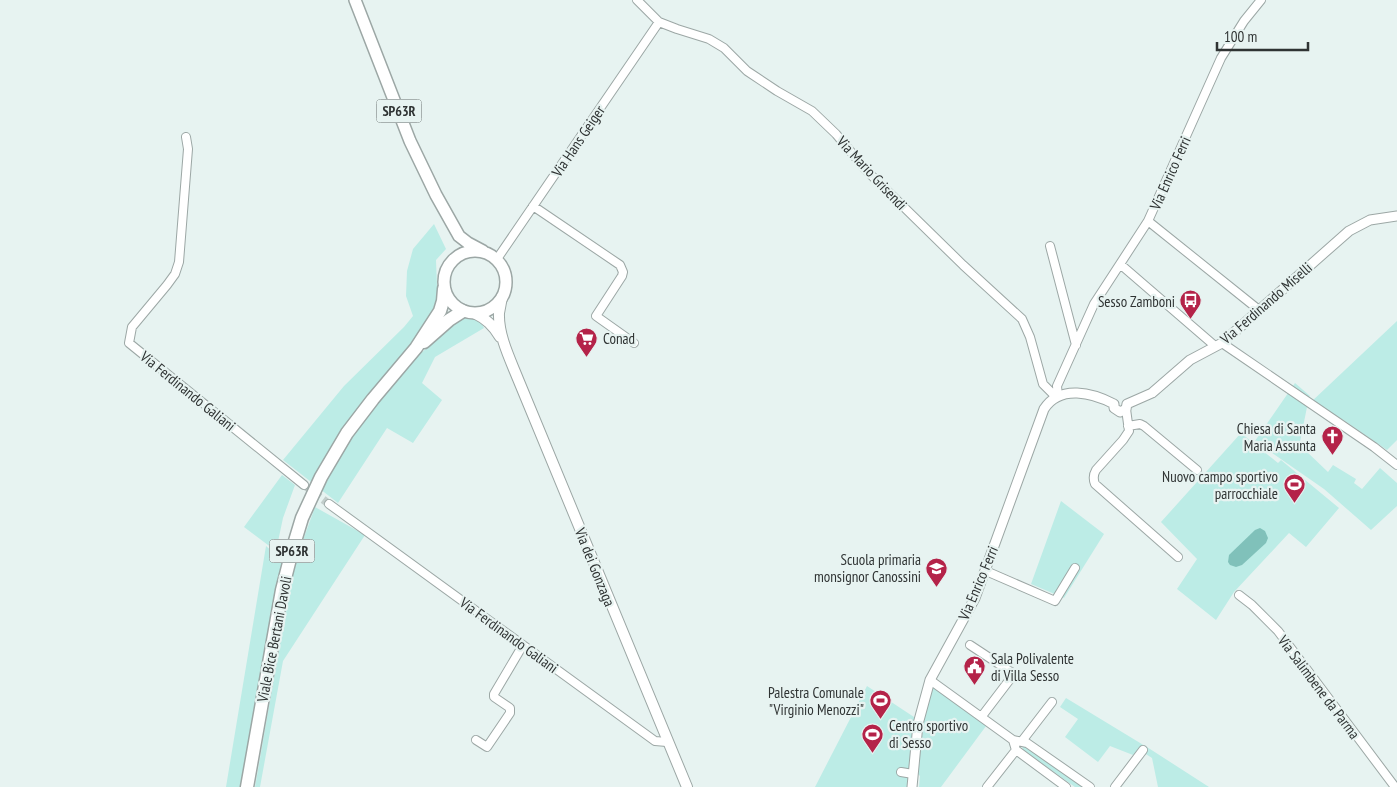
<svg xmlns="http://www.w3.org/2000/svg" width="1397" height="787" viewBox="0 0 1397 787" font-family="'PT Sans Narrow',sans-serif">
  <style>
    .green { fill: #bcece6 }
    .water { fill: #80c1ba }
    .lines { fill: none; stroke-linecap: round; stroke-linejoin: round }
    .minor-tunnel { stroke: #c2cdcb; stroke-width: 8; stroke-dasharray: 8 4; stroke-linecap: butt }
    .minor-casing { stroke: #9ca7a5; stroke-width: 10 }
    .tertiary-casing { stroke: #9ca7a5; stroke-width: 11 }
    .secondary-casing { stroke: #9ca7a5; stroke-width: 12 }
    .primary-casing { stroke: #9ca7a5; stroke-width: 14 }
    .trunk-casing { stroke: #9ca7a5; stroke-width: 15 }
    .minor { stroke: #fff; stroke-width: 8 }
    .tertiary { stroke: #fff; stroke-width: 9 }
    .secondary { stroke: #fff; stroke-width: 10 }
    .primary { stroke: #fff; stroke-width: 11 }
    .trunk { stroke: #fff; stroke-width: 12 }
    .labels { text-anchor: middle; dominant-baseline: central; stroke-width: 4.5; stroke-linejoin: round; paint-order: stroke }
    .shield { fill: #e7f3f1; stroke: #666d6c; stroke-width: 1 }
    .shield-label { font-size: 14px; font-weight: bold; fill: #2f3333 }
    .street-label { font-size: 15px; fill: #2f3333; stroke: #e7f3f1 }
    .poi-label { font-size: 15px; fill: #2f3333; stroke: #e7f3f1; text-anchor: end }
  </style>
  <rect width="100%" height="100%" fill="#e7f3f1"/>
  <!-- green -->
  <path class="green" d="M434,224L446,249L436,260L437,286L441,294L435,310L412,345L421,353L466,314L480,320L484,328L435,357L422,383L442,400L413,443L387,428L338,503L283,460L344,386L404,327L413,316L406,296L407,271L413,249Z
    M1397,321V440L1387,450L1342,419L1337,421L1308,402L1300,442L1306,451L1328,472L1333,465L1356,479L1354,483L1362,489L1380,468L1397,483V506L1371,530L1324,489L1255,441L1295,383L1310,396L1306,400L1310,403Z
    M1241,433L1278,463L1281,460L1339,508L1306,547L1289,533L1234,592L1216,620L1177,589L1197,559L1161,522Z
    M282,475L295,485L283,518L276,551L244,527Z
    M1061,501L1104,534L1064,598L1031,584Z
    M315,507L365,535L283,661L260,787H255L293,568Z
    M266,546L284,562L242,787H226Z
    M935,683L989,722L941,787H919L920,776L918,774C922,745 922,710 935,683Z
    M867,686L917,719L910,787H815Z
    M1066,698L1150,749L1209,787H1158L1152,758L1138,749L1133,755L1110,746L1098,762L1065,737L1078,719L1060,707Z
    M1022,745L1026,746L1083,787H1075L1023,750Z"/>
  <!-- water -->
  <path class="water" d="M1260,528L1265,531L1268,538L1266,543L1242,565L1236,567L1230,565L1228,562L1229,555L1255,530Z"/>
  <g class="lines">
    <!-- minor-tunnel -->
    <path class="minor-tunnel" d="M304,485L329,504"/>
    <defs>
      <path id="minor" d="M637,0L659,22L677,29L709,39L724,48L747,71L777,91L812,111L836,134L866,170L963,265L1022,319L1030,337L1043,384L1056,397
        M186,137L188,149L179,262L175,274L167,285L132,327L129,343L304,485
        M533,206L620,265L623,272L622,276L596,316L634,343
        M1148,221L1259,310
        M1050,246L1076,345
        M497,259L659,22
        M1120,264L1215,346
        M1222,343L1374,447L1397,465
        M1058,396L1057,386L1094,304L1148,221L1221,58L1244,21L1261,0
        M1126,409L1129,431L1123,440L1096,470C1093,475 1093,479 1095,484L1178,557
        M1128,426L1140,424L1144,426L1197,470
        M329,504L655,741L667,742
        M986,571L1055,601L1075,568
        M1239,595L1252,605L1278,631L1395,787
        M970,645L1014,674L982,716
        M930,680L1013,740L1016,750L1066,787
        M476,740L487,747L510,713V708L494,697V694L523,645
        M1013,740L1027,743L1090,787
        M1022,741L1052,702
        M901,772L913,774
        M987,787L1016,750
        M1115,787L1143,750"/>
      <path id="tertiary" d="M1127,404L1152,393L1190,360L1222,343L1349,231L1370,220L1397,216
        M912,787L918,724L930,680L975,598L1044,409C1060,384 1093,393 1114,404V408L1120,412L1126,409L1127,404"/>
      <path id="secondary" d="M502,297C501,302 500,308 499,313C498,335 510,359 518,379L687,787
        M474,313C486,319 493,325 500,337"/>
      <path id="primary" d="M355,0L410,141L436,195L459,236L468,243L483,251
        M444 282a31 31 0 1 1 62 0a31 31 0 1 1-62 0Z"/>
      <path id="trunk" d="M424,342L449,320L463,311
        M247,787L282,590L292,551L302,518L321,477L347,433L373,399L416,348L440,311L443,301L444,289"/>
    </defs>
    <!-- minor casing -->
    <use href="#minor" class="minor-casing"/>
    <!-- tertiary casing -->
    <use href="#tertiary" class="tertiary-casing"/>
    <!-- secondary casing -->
    <use href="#secondary" class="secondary-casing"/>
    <!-- primary casing -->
    <use href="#primary" class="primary-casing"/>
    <!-- trunk casing -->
    <use href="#trunk" class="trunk-casing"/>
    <!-- minor -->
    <use href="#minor" class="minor"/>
    <!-- tertiary -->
    <use href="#tertiary" class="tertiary"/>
    <!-- secondary -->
    <use href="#secondary" class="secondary"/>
    <!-- primary -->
    <use href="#primary" class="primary"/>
    <!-- trunk -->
    <use href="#trunk" class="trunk"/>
  </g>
  <!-- icons -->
  <defs>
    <symbol id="bus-pin" viewBox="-11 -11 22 30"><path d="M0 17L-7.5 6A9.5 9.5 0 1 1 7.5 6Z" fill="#b42349" stroke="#e7f3f1"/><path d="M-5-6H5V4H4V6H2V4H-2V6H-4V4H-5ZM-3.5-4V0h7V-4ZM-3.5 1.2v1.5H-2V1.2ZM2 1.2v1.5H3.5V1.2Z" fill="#fff"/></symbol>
    <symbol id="supermarket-pin" viewBox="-11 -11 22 30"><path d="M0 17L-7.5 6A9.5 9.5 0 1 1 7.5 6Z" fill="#b42349" stroke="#e7f3f1"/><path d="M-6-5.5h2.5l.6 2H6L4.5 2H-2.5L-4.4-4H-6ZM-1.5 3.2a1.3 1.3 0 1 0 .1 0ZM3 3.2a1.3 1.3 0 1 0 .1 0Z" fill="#fff"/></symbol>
    <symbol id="church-pin" viewBox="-11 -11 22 30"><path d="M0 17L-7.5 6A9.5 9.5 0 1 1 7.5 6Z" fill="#b42349" stroke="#e7f3f1"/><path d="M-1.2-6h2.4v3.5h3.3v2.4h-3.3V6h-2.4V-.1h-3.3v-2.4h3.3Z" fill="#fff"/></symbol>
    <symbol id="stadium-pin" viewBox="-11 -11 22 30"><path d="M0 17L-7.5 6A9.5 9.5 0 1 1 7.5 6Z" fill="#b42349" stroke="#e7f3f1"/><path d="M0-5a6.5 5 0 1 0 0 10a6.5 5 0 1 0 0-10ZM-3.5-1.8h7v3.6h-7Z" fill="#fff"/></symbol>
    <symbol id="school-pin" viewBox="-11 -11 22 30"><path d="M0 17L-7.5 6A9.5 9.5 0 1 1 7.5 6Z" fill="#b42349" stroke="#e7f3f1"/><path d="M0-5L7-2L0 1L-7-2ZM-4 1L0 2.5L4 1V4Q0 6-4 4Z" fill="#fff"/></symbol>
    <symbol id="civic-pin" viewBox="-11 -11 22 30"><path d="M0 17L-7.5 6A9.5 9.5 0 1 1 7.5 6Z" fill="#b42349" stroke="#e7f3f1"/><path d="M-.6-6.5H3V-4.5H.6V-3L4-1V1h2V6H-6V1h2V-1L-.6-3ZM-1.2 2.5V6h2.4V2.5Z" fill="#fff"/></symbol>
  </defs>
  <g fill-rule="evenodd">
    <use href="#bus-pin" x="1178" y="288" width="25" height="34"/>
    <use href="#supermarket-pin" x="574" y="326" width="25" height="34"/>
    <use href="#church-pin" x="1320" y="424" width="25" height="34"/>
    <use href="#stadium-pin" x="1282" y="472" width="25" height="34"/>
    <use href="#school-pin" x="924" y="556" width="25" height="34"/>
    <use href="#civic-pin" x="962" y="654" width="25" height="34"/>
    <use href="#stadium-pin" x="868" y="688" width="25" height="34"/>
    <use href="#stadium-pin" x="860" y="722" width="25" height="34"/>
  </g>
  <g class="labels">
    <!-- shield labels -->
    <g class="shield">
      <rect x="376.5" y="99.5" width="45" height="23" rx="4"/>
      <rect x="269.5" y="539.5" width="45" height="23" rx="4"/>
    </g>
    <g class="shield-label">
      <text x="399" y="111">SP63R</text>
      <text x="292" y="551">SP63R</text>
    </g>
    <!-- street labels -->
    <g class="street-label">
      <text transform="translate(578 141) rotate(-56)">Via Hans Geiger</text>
      <text transform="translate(872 173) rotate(47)">Via Mario Grisendi</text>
      <text transform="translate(1170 173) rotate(-66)">Via Enrico Ferri</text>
      <text transform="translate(1266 303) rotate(-41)">Via Ferdinando Miselli</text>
      <text transform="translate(188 391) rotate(39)">Via Ferdinando Galiani</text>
      <text transform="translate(595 567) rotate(68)">Via dei Gonzaga</text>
      <text transform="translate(978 583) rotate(-67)">Via Enrico Ferri</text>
      <text transform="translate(509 635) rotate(36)">Via Ferdinando Galiani</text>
      <text transform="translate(274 639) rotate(-79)">Viale Bice Bertani Davoli</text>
      <text transform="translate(1319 687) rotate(53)">Via Salimbene da Parma</text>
    </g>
    <!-- poi labels -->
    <g class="poi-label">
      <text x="1175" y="301">Sesso Zamboni</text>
      <text x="603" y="338" text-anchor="start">Conad</text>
      <text x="1316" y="428">Chiesa di Santa<tspan x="1316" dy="17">Maria Assunta</tspan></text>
      <text x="1278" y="476">Nuovo campo sportivo<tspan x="1278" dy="17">parrocchiale</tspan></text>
      <text x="921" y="559">Scuola primaria<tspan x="921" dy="17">monsignor Canossini</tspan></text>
      <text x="991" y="658" text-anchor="start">Sala Polivalente<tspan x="991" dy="17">di Villa Sesso</tspan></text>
      <text x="864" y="692">Palestra Comunale<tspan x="864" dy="17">"Virginio Menozzi"</tspan></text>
      <text x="889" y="725" text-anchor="start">Centro sportivo<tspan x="889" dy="17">di Sesso</tspan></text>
    </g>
  </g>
  <!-- scale -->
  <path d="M1217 42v8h91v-8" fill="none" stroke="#2f3333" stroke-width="2.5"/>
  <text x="1224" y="42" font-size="15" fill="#2f3333" stroke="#e7f3f1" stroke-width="4" paint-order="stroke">100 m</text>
</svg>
